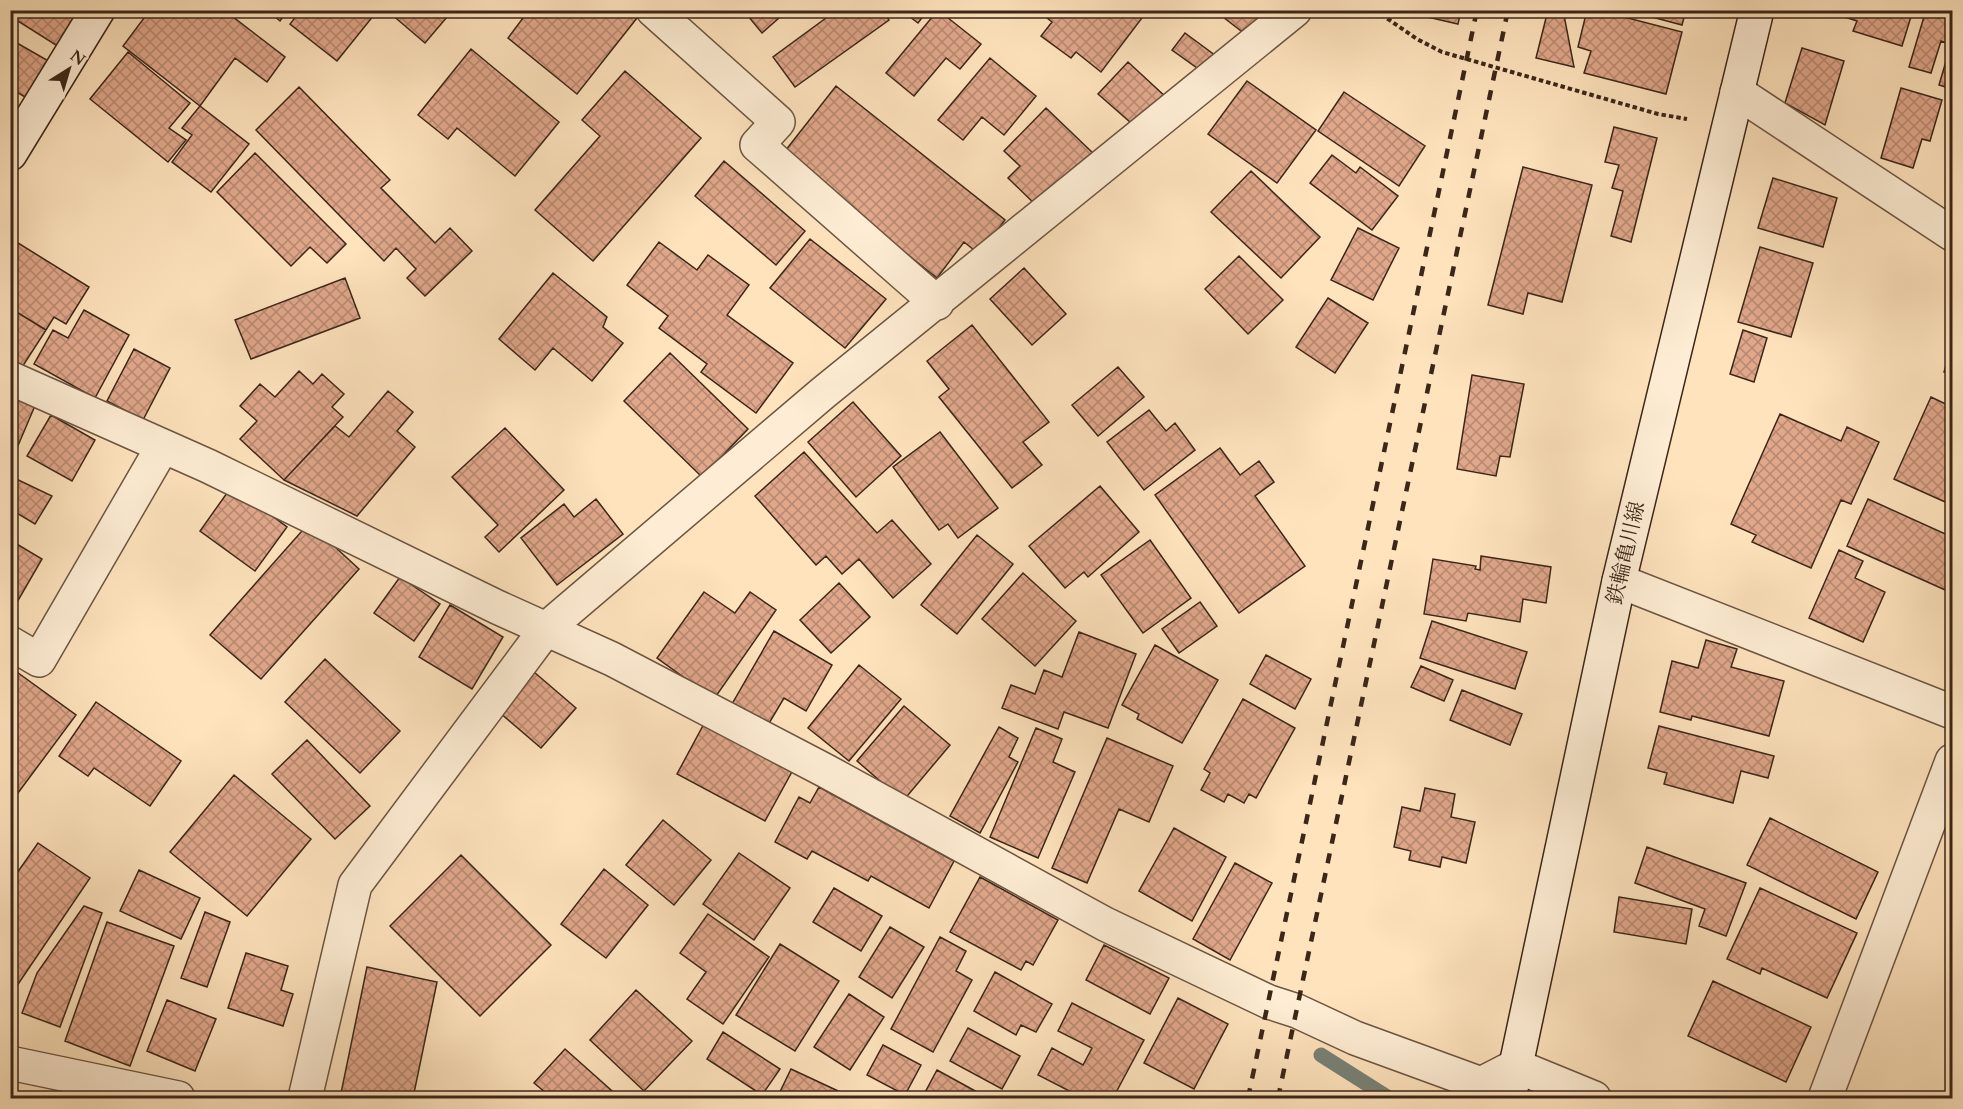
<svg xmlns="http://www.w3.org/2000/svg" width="1963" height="1109" viewBox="0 0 1963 1109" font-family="Cardo,'Noto Serif JP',serif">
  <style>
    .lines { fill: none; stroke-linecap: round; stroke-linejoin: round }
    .stream { stroke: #788175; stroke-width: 15 }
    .building { fill: url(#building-cross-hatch); stroke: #3b2618; stroke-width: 1.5 }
    .minor-casing { stroke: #6c5541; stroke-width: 36 }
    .secondary-casing { stroke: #3b2618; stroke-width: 36 }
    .path { stroke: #3b2618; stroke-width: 4; stroke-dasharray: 4.5 3; stroke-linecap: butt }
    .minor { stroke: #feedd4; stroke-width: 33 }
    .secondary { stroke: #feedd4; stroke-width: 33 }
    .rail { stroke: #3b2618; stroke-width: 4.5; stroke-dasharray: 10 10; stroke-linecap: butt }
    .labels { text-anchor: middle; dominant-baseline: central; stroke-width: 4.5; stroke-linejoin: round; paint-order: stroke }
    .street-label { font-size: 21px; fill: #3b2618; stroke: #feedd4 }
  </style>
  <defs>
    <pattern id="building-cross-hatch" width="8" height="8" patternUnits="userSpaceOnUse" patternTransform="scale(1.5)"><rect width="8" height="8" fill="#e0a78b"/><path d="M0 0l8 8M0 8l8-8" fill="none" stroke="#b78871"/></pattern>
  </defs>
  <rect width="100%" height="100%" fill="#fee3bd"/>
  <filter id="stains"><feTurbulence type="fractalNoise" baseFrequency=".00333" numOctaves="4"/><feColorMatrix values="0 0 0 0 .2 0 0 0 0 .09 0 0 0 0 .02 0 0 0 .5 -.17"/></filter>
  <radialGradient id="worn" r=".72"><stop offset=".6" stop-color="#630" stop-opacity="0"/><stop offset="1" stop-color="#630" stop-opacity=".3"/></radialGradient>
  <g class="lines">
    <!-- stream -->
    <path class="stream" d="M1321,1055L1389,1098"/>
  </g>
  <!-- building -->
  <path class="building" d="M10,10H77L80,12L59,47L10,16Z
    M150,10H224L285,57L267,82L235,58L200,106L123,46Z
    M267,10H288L280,21Z
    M301,10H313L322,18L328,10H378L337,61L290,24Z
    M394,10H453L425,43L391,14Z
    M529,10H628L637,18L577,94L508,38Z
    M743,10H788L762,33Z
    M837,10H882L889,20L795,87L773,57Z
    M901,10H928L918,23Z
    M938,10L981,44L960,69L946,58L914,96L886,73Z
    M1037,10H1148L1101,72L1076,52L1071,58L1041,36L1052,22Z
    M1214,10H1277L1254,41Z
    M1414,10H1461L1458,24L1414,14Z
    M1548,10H1563L1574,67L1536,58Z
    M1587,10H1597L1682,32L1666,94L1584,73L1591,51L1578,47Z
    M1626,10H1686L1682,25Z
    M1823,10H1913L1902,46L1853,31L1857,21Z
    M1926,10H1952V45L1941,41L1931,73L1909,67Z
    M1185,33L1216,56L1204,73L1172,50Z
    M10,39L52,63L30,100L10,88Z
    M1802,48L1844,61L1825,125L1785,103Z
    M471,49L559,122L515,176L457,128L448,139L418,115Z
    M1949,51L1952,52V89L1939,85Z
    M128,52L190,103L169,128L186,140L168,162L90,99Z
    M990,58L1036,96L1004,135L982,117L963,140L938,120Z
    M1128,62L1167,98L1139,130L1098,94Z
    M625,71L701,138L593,261L535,210L600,136L582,120Z
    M1247,81L1316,130L1277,183L1208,134Z
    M836,86L1005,220L979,254L964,242L937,278L782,155Z
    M299,87L390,180L381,188L435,243L450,228L472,251L425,296L407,278L416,269L396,248L384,261L256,130Z
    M1901,88L1942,100L1930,141L1922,139L1913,168L1881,158Z
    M1344,92L1425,146L1399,186L1318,131Z
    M200,106L249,144L211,192L172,162L192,135L182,128Z
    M1046,108L1096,156L1042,211L1008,178L1020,166L1004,151Z
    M1614,127L1657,138L1631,242L1611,236L1623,191L1612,188L1619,165L1605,162Z
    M255,153L346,244L327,263L310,247L291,266L217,192Z
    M1332,155L1356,173L1360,167L1398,196L1372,230L1310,183Z
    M724,161L805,231L776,265L695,196Z
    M1523,167L1592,185L1562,302L1528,293L1523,314L1488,305Z
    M1251,171L1320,237L1281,278L1211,212Z
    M1773,178L1837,198L1823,247L1758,228Z
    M1358,228L1399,248L1373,300L1331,280Z
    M10,238L89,287L66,324L54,317L46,330L10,308Z
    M810,239L886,299L845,348L770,288Z
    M659,242L697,270L708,255L749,285L727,315L793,363L756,413L701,372L707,364L659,328L668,316L627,285Z
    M1760,247L1813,263L1791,337L1738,322Z
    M1239,256L1283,300L1248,334L1205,289Z
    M1024,268L1066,314L1032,345L990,299Z
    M553,273L607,317L603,327L623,343L592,381L553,348L535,370L499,339Z
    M345,278L360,318L251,359L235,320Z
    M1328,298L1368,323L1335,373L1296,347Z
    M10,308L46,330L17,375L10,371Z
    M84,310L129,335L95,398L34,364L53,330L68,338Z
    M972,325L1049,422L1023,442L1042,465L1012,488L939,397L949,389L927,361Z
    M1743,330L1767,338L1754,382L1730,374Z
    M1952,345V375L1944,372Z
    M134,349L170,368L143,420L107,401Z
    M670,353L748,429L702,477L624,401Z
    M1118,367L1144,397L1098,436L1072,405Z
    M299,371L313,384L322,374L344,394L332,407L343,417L284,480L240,439L257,421L240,406L260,384L275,397Z
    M1472,375L1524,384L1510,457L1500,456L1496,476L1457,469Z
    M10,389L37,401L17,448L10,445Z
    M388,391L413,412L397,431L415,447L357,516L284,480L335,426L349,437Z
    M1931,397L1952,407V505L1894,479Z
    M853,402L901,456L856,497L808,442Z
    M1149,410L1166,431L1175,423L1195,450L1144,490L1107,442Z
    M1780,414L1841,441L1847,427L1879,442L1851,504L1841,500L1811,568L1752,542L1756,535L1731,524Z
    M51,415L95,440L72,481L27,456Z
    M505,428L564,490L499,552L485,537L498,525L452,477Z
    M940,432L998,508L958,538L948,524L939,530L893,467Z
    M1220,448L1240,475L1259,461L1274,482L1255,496L1305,566L1239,613L1155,495Z
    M804,452L877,533L892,520L931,564L893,598L859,559L842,574L826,556L816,565L755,496Z
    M10,476L52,496L35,524L10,509Z
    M232,486L287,527L255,571L200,531Z
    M1100,486L1139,532L1088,577L1084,572L1065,588L1029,546Z
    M596,499L623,534L557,585L521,538L564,504L574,517Z
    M1868,499L1952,537V593L1847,546Z
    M309,523L359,569L261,679L210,635Z
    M977,535L1013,564L957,634L921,605Z
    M10,540L42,559L16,604L10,601Z
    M1150,540L1191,598L1143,633L1101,575Z
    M1839,550L1863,561L1855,578L1885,592L1863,642L1809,618Z
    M1481,556L1551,567L1546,603L1523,599L1520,622L1468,613L1466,621L1424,614L1433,559L1476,566L1475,569L1480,570Z
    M1023,573L1076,621L1035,666L982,619Z
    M400,577L440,604L414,641L374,613Z
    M839,583L870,617L831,653L800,620Z
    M704,592L735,613L750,592L776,610L714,699L657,658Z
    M1200,602L1217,626L1179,653L1162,629Z
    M450,605L503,637L472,689L419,657Z
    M1432,621L1527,652L1515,689L1420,658Z
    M774,631L832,665L806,711L784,698L768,725L732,704Z
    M1079,632L1136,654L1108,728L1064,712L1058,729L1002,708L1011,685L1035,694L1044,670L1062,677Z
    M1706,640L1737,649L1731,667L1784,681L1769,736L1692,716L1691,720L1660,712L1672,661L1698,668Z
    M1155,645L1218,680L1182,743L1137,719L1139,714L1122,705Z
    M1266,655L1311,679L1295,709L1250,684Z
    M325,659L400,731L360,773L285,702Z
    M859,665L901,699L849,761L808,728Z
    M1421,666L1453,680L1444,701L1411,687Z
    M10,667L76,715L15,797L10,794Z
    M534,672L576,708L541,748L499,712Z
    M1462,690L1522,714L1510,745L1450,720Z
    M1243,699L1295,728L1256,798L1249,794L1244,803L1228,794L1224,802L1201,790L1210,773L1204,769Z
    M96,702L181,761L150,806L94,768L88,776L59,756Z
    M904,706L950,745L903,801L857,761Z
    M706,720L794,768L765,821L677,774Z
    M1659,726L1774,756L1768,778L1741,771L1733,803L1664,784L1667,773L1648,768Z
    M999,727L1018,738L1009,757L1018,762L980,833L950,816Z
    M1036,728L1062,739L1053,762L1075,772L1038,858L990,837Z
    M1107,738L1173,766L1149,822L1119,809L1087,883L1052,868Z
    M307,740L370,806L335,839L272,774Z
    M234,775L311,839L247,916L170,852Z
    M819,787L954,861L929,908L871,876L868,881L812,851L807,859L775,842L799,797L810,803Z
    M1425,788L1455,794L1451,817L1475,822L1466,863L1442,857L1440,867L1409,860L1411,851L1394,847L1402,807L1420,811Z
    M1770,818L1878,872L1856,919L1747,865Z
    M663,820L711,860L674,905L626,865Z
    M1174,828L1226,857L1192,921L1139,891Z
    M38,843L90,878L10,996V883Z
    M1647,847L1746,883L1726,936L1699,926L1705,909L1635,883Z
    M739,853L790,888L754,940L703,904Z
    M461,855L551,945L480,1016L390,926Z
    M1235,863L1272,883L1230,960L1193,939Z
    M604,869L648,905L606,958L561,924Z
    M139,870L200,898L181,939L120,911Z
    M980,877L1058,920L1033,965L1026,961L1021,970L950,932Z
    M834,888L882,916L861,951L813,922Z
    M1760,888L1857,933L1827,998L1762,968L1760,974L1727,959Z
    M1619,897L1692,909L1686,944L1614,932Z
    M84,906L102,913L60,1027L22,1013L37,973Z
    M205,912L230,922L207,987L181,978Z
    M708,914L769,957L723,1024L687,999L706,972L680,953Z
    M107,922L174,946L130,1066L65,1041Z
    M890,927L924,947L892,998L859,977Z
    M940,937L966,951L956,971L972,980L933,1052L891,1029Z
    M780,944L839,981L795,1051L736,1015Z
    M1104,945L1169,978L1150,1014L1086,980Z
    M246,953L288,966L281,990L293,994L283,1026L228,1008Z
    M367,967L437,982L413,1098H340Z
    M995,972L1052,1004L1036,1032L1021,1025L1016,1035L974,1011Z
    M1713,981L1811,1027L1786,1082L1688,1036Z
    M636,990L692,1041L644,1091L590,1040Z
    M849,994L884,1017L850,1070L814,1047Z
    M1178,998L1228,1024L1194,1089L1144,1063Z
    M167,1000L216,1019L195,1071L147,1051Z
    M1072,1003L1144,1040L1113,1098H1083L1038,1075L1052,1048L1083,1065L1092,1048L1058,1031Z
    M968,1028L1020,1056L1002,1089L950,1061Z
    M723,1032L780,1069L762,1095L707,1059Z
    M883,1045L921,1065L905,1095L867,1075Z
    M565,1049L620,1098H552L534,1083Z
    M791,1069L851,1097L777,1098Z
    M937,1070L988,1098H922Z"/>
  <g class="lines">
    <defs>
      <path id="minor" d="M653,10L778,122L757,145L937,303
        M1737,92L1952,234
        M10,378L208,466L497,607L612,659L826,771L1105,924L1269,1002L1297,1011L1355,1038L1481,1084L1516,1066L1594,1098
        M1619,581L1952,712
        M10,643L39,660L163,446
        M10,1063L178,1098
        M305,1098L355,885L546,629L823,393L1295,10
        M1825,1098L1952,761"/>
      <path id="secondary" d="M10,154L98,10
        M1509,1098L1619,581L1757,10"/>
    </defs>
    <!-- minor casing -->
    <use href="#minor" class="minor-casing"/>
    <!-- secondary casing -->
    <use href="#secondary" class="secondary-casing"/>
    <!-- path -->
    <path class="path" d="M1375,10L1417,39L1442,52L1658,114L1687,119"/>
    <!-- minor -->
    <use href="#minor" class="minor"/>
    <!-- secondary -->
    <use href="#secondary" class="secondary"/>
    <!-- rail -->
    <path class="rail" d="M1248,1098L1477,10
      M1278,1098L1508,10"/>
  </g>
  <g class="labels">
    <!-- street labels -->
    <g class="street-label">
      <text transform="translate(1626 553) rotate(-77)">鉄輪亀川線</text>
    </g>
  </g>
  <!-- margin -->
  <rect width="1963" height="1109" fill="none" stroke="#fee3bd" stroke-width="36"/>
  <rect x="12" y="12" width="1939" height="1085" fill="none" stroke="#3b2618" stroke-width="3"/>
  <rect x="18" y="18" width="1927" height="1073" fill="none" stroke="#3b2618" stroke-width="1.5"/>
  <!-- north arrow -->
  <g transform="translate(69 69) rotate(37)" stroke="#feedd4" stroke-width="4.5" paint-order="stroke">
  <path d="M0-4.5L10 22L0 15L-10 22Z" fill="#3b2618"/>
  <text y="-9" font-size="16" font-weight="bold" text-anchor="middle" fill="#3b2618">N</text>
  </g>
  <rect width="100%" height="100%" filter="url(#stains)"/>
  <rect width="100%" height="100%" fill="url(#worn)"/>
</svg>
